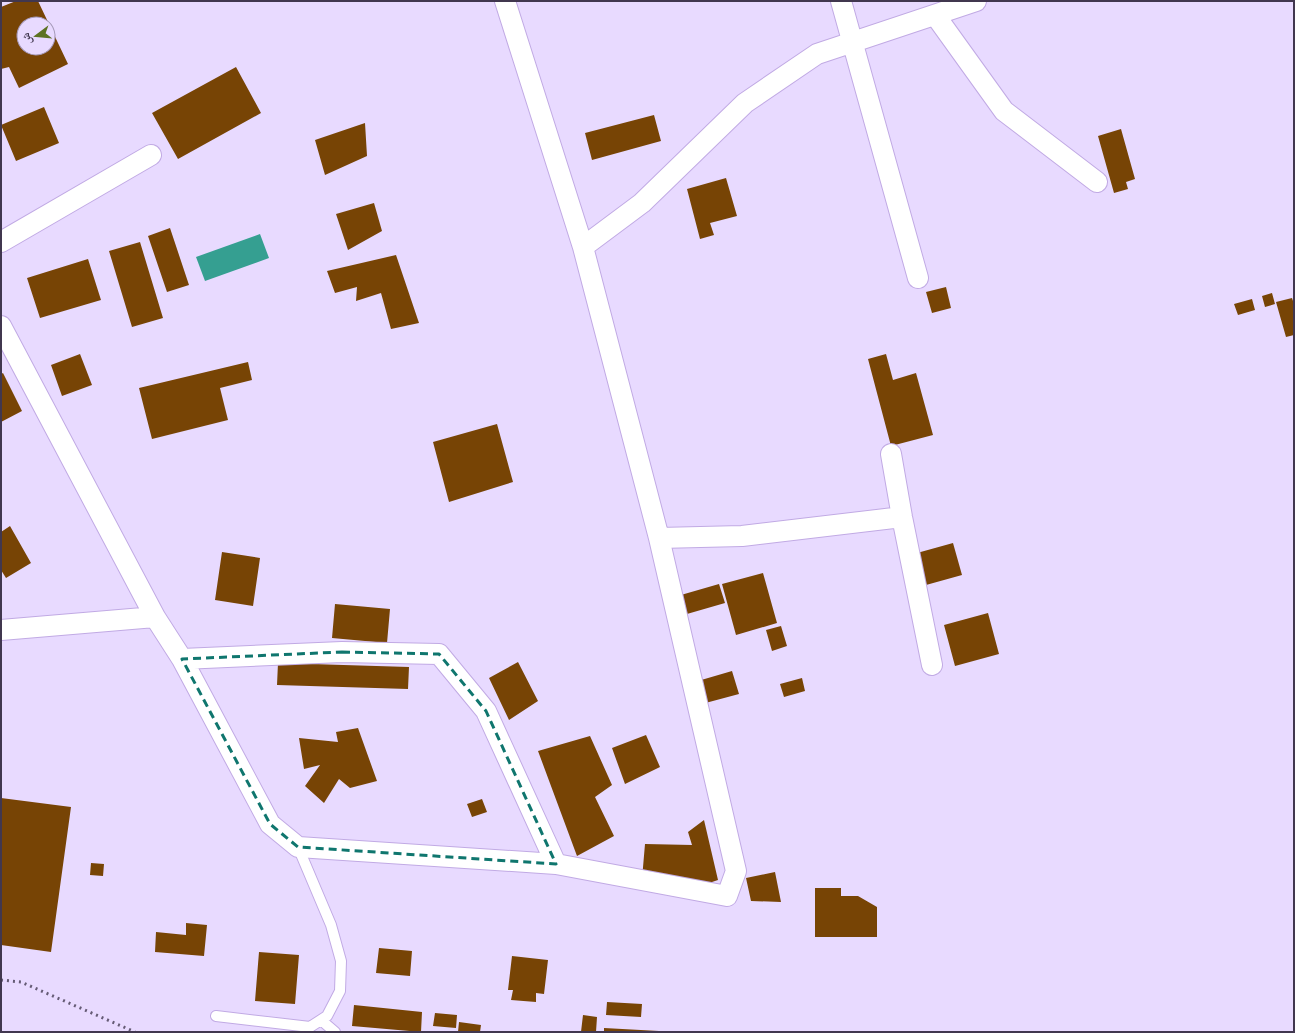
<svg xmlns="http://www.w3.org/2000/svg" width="1295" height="1033" viewBox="0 0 1295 1033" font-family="'Fira Sans Condensed','Noto Naskh Arabic',sans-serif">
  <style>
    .water { fill: #359f91 }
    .building { fill: #774405; fill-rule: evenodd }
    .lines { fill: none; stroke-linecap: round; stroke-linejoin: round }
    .service-casing { stroke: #c1aae4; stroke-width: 12 }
    .minor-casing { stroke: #c1aae4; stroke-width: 22 }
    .service { stroke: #fff; stroke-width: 10 }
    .minor { stroke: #fff; stroke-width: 20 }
    .rail { stroke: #655b75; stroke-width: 3; stroke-dasharray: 2 4; stroke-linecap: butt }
    .marked { fill: none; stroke: #0f766e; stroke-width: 3; stroke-dasharray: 8 5; stroke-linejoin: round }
  </style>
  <rect width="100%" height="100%" fill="#e8daff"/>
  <!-- water -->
  <path class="water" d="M260,234L269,258L205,281L196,257Z"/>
  <!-- building -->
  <path class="building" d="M16,1H38L68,64L19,88L9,67L1,69V7ZM24,24H48V48H24Z
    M236,67L261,113L178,159L152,113Z
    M44,107L59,143L16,161L1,125Z
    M654,115L661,141L592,160L585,133Z
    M365,123L367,156L325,175L315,140Z
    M1121,129L1135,179L1126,182L1128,189L1114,193L1098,136Z
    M726,178L737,216L710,223L714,235L700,239L687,189Z
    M374,203L382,231L348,250L336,214Z
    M170,228L189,285L167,292L148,236Z
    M140,242L163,318L132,327L109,251Z
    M396,255L419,323L391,329L381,293L356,301L357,287L335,293L327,271Z
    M88,259L101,300L40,318L27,278Z
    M946,287L951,308L932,313L926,292Z
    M1272,293L1275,304L1265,307L1262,296Z
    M1292,298L1294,304V335L1286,337L1276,302Z
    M1252,299L1255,310L1238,315L1234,304Z
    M80,354L92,385L62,396L51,365Z
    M886,354L893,380L916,373L933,435L891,446L868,359Z
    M248,362L252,380L220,388L228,420L152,439L139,388Z
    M3,373L22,411L1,422V374Z
    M497,424L513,482L449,502L433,442Z
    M10,526L31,563L6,578L1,570V532Z
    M953,543L962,575L926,585L917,553Z
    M222,552L260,558L253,606L215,600Z
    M763,573L777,623L736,635L722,584Z
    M719,584L725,603L680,616L674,597Z
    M335,604L390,609L387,643L332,638Z
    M988,613L999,654L955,666L944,625Z
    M781,626L787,646L772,651L766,630Z
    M518,662L538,701L509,720L489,678Z
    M278,663L409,667L408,689L277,685Z
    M732,671L739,694L698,705L691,683Z
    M802,678L805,691L784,697L780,684Z
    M358,728L377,781L350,788L339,779L324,803L305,786L320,765L304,769L299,738L338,742L336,732Z
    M646,735L660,767L625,784L612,748Z
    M590,736L612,785L595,797L614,836L577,856L538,751Z
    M1,798L71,807L51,952L1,945Z
    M482,799L487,812L472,817L467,804Z
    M704,820L718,880L700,886L642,879L645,844L692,845L688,832Z
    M91,863L104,864L103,876L90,875Z
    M775,872L781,902L751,901L746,878Z
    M815,888H841V896H858L877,907V937H815Z
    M186,923L207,925L204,956L155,952L156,932L186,935Z
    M379,948L412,951L410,976L376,973Z
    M259,952L299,955L295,1004L255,1001Z
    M512,956L548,960L544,994L536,993V1002L511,1000L513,990H508Z
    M607,1002L642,1004L641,1017L606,1015Z
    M354,1005L422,1012L421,1032L352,1026Z
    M435,1013L457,1015L456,1028L433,1026Z
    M583,1015L597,1017L596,1032H581Z
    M459,1022L481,1025L480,1032H458Z
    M604,1028L659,1031V1032H604Z"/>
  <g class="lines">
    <defs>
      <path id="service" d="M216,1016L310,1027L327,1016L340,991L341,961L331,925L298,847
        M321,1020L335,1032"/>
      <path id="minor" d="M841,1L918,278
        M935,15L1004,111L1097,182
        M1,242L151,155
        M583,247L642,203L745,103L817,54L976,1
        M1,326L155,617L182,659L270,824L298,847L556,864L727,896L736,871L659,538L583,247L505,1
        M891,454L902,517L932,665
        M659,538L742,536L902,517
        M1,630L155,617
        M182,659L342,652L439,654L486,711L556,864"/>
    </defs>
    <!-- service casing -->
    <use href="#service" class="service-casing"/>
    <!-- minor casing -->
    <use href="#minor" class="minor-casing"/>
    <!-- service -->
    <use href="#service" class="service"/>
    <!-- minor -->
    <use href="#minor" class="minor"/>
    <!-- rail -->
    <path class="rail" d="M1,980L21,982L135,1032"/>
  </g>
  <!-- marked area -->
  <path class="marked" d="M342,652L439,654L486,711L556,864L298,847L270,824L182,659Z"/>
  <!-- border -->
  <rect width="1295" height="1033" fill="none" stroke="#41374f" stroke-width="4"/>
  <!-- north arrow -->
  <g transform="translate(36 36) rotate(254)"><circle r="19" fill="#e8daff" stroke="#a599b9"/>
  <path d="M0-3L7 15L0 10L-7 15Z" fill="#5d7222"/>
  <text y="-6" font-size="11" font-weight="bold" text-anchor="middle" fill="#41374f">ش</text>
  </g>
</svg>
